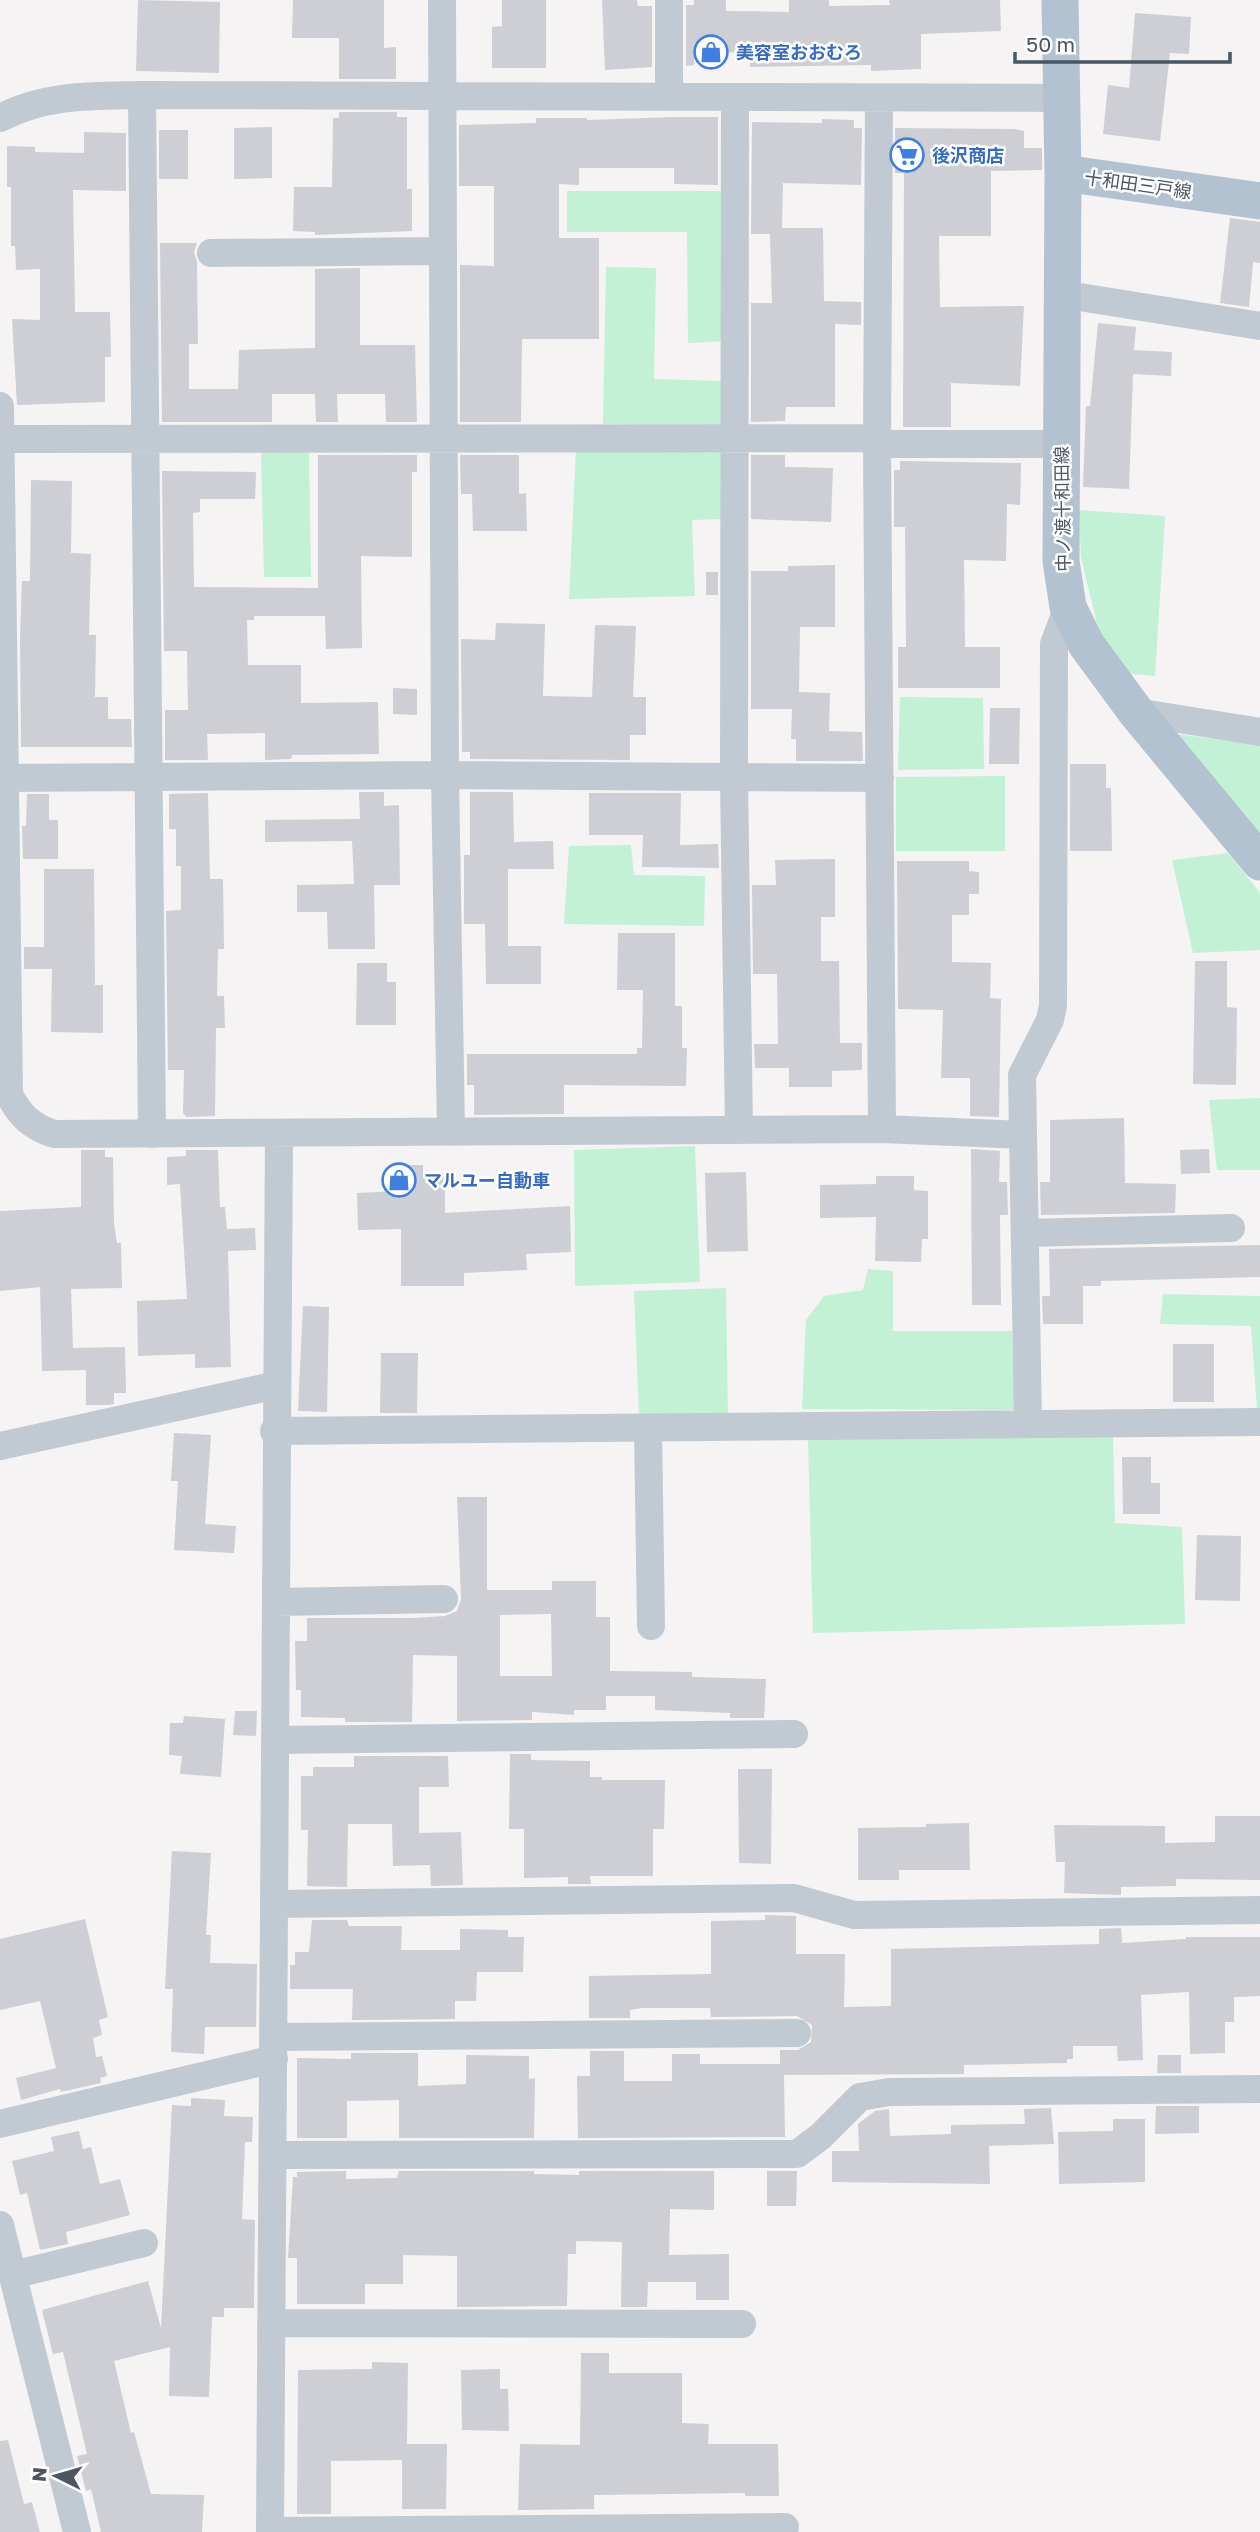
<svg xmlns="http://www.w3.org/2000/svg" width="1260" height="2532" viewBox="0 0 1260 2532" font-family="'Golos Text','Noto Sans JP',sans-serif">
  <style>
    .green { fill: #c3f1d5 }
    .building { fill: #cdcfd5; fill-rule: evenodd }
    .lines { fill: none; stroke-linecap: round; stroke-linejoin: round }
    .minor { stroke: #c1cad2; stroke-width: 28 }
    .major { stroke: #b3c2d1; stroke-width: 37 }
    .labels { text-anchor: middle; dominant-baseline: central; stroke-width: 5; stroke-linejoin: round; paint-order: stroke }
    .shop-label { font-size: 18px; font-weight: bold; fill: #366cbe; stroke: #fff; text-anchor: start }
    .street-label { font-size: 18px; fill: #4a5661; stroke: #fff }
  </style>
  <rect width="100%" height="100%" fill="#f5f3f3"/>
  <!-- green -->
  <path class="green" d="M567,191H724L727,341L688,343L687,232H567Z
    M606,267L656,268L654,379L722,381L721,426L603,424Z
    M724,447L725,519L692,520L695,596L569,599L576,449Z
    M309,451L311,577H264L261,453Z
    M1079,510L1165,516L1155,676L1125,673L1098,628L1081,557Z
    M900,697L983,698L984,769L898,770Z
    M1177,734L1260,745V835Z
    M1005,776V851H896V777Z
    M631,845L634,875L705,876L704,926L564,924L569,846Z
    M1228,853L1260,893V950L1193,953L1172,860Z
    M1260,1098V1170H1217L1209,1100Z
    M695,1146L700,1282L575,1286L574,1150Z
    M868,1269L893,1271V1331H1012L1015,1410L802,1409L806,1320L824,1296L863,1290Z
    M726,1288L728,1416L639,1417L634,1291Z
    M1163,1294L1260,1296V1410H1257L1251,1326L1160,1324Z
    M1113,1433L1115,1523L1182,1527L1185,1624L813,1633L808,1440Z"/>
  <!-- building -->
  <path class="building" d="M138,0L220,2L219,73L136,71Z
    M293,0H384V48L396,47V79H339V38H292Z
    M502,0H546V68H492V27L502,26Z
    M602,0H637L638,6H652V67L605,70Z
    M694,0H726V11L789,12V0H829V6L890,5L889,0H1000L1001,31L921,34V69L871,71V65L750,67V52L694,53V65L686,66V5H694Z
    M1135,13L1191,17L1189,54L1170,53L1160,141L1103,134L1108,85L1129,88Z
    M339,112H397V117H407V189H412V231L315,235V232L293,231L294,187H332L333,118H339Z
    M675,117H718V185L674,184V168H579V185L559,184V238H599V339H522L521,422H460V265L494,266V186H459V125L536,123V118H587V120Z
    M822,119L854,120V128H862L861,185L783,183L782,228H823L824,301L861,302V325L835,324V407H786L785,421L751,422V303H772L770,234H751L752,122L822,123Z
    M272,127V178L234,179V128Z
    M895,128L1015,129L1024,131V148H1042V170L991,171V236H939L940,307L1024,306L1020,386L951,383V427H903L904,173H895Z
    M159,130H188V179H159Z
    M84,132L126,133V191L73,190L75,312H110L111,357H105V402L17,405L12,319L40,320V269L16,270L15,246H11V187H7V146L35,147V152L84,153Z
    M1230,218L1260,222V263L1253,262L1249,307L1220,303Z
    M160,243H197L194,252L197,262L198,344H189V389H238L239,350L315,348V269L360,268V345H415L417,422H386L385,394H337L338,422H316L315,394H272V422H162Z
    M1098,323L1136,327L1134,350L1172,352L1171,376L1133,374L1129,489L1083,487L1086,406H1090Z
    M318,455H417V472H412V557L361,556L362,648L326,649L325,616H254V620H247L248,665H301V703L378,702L379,754L292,755L291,759L265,760V733L207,734L208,760H165V710H188L187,651H164L162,471L256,472L255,499H200V512L193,513L194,587L318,588Z
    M460,455H519V494L526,493L527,531H473L472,494H461Z
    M751,455H785V467L833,468L831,522L751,519Z
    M900,461L1021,463L1020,505L1007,504L1006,561L964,560L965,647H1000V688H898V647H906L905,527H894V470H900Z
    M31,480L72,481L71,553L91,554L89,635H96L95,697H108V719H131L132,747H21L20,635L22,581H30Z
    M835,565V627H800L799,692L830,693L829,731L862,732L863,761H796V739H791L792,709H751V571H788V566Z
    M706,572H718V595H706Z
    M496,623L545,624L543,696L592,697L595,625L636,626L633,697H646V735H630V760L470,759V752H462L461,639L495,640Z
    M393,688L417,689V715L393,714Z
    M990,708H1020L1019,764H989Z
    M1070,764H1106V788H1111L1112,851H1070Z
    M359,792H384V806L399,805L400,885H374L375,949H328L327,912H297V885L354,884L352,841L265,842V820L360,819Z
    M470,792H513L514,842L553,841L554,869H508V946H541V984H486L485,924H464V855H470Z
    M208,793L210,879H223L224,949H218L217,996H224L225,1028H216L215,1116L186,1117L183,1113L184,1070H168L166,911L181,910V866H176V829H169V794Z
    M589,793H681L680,845L718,844L719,868L642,867L643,835H589Z
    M27,794H49V820H58V859H23L22,826H26Z
    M835,859V917H821V961H839L840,1043H862V1070L832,1071V1087H789V1068H755L754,1044H778L777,974H753L752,885H776L775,860Z
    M897,861H969V871L979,872V894H969V915H952V962L991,963L990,998L1001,999L999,1117L970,1116V1078H941L943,1010L898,1009Z
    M44,869H94L95,985H103V1033L51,1032L52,969H24V947H44Z
    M618,933H675V1006H682V1048H687L686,1086L564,1085V1114L474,1115V1085H467V1054H637V1048H642L643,990H617Z
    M1195,961H1227V1007L1237,1008L1236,1085L1193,1084Z
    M357,963H387V982H396V1025H356Z
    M1124,1118L1125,1183L1176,1184L1175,1213L1041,1215L1040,1182H1050V1120Z
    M971,1149L1000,1151L999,1182H1007L1008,1215H1000L1001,1305H972Z
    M1209,1149L1210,1173L1181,1174L1180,1150Z
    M81,1150H105V1157H113L114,1224L117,1243H121L122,1288L71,1289L73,1348L125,1347L126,1393H114V1404L109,1405H86V1370L42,1371L40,1287L0,1291V1211L81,1207Z
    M186,1150H218L220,1207H225L227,1229L255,1228L256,1250L228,1251L231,1367L195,1368V1354L138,1356L137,1301L187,1299L180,1184L167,1185V1157L186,1156Z
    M400,1165H423V1177H445V1213L570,1206L571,1252L526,1254L527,1270L464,1273V1286H401V1229L358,1230L357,1193L401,1191Z
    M746,1172L748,1251L707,1252L705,1173Z
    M876,1176H914V1190L928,1191V1239H922L921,1262L875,1261L876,1217L820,1218V1185L876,1184Z
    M1260,1245V1277L1101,1281V1286H1083V1324H1043L1042,1296H1050L1049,1249Z
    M303,1306L329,1307L327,1412L298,1411Z
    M1173,1344H1214V1402H1173Z
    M381,1353H418L417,1413H380Z
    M174,1433L211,1435L205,1524L236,1526L234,1553L174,1550L178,1481H171Z
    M1122,1457H1151V1483H1160V1514H1123Z
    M457,1497H487V1590H552V1581H596V1617H610V1671L692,1672V1677L766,1679L764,1718H730V1713L655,1710V1696H606V1710H574V1715L532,1712V1720L457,1721V1656L413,1655L412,1722H345V1718L301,1717V1690H296L295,1641H307V1618H414L445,1616L457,1611L461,1599ZM551,1614L552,1676H500V1615Z
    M1197,1535L1241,1536L1240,1601L1195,1600Z
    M235,1711H257L256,1736L233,1735Z
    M184,1716L225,1719L221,1777L180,1774L182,1756L169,1755L170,1723H183Z
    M510,1754H531V1760L590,1761V1777H602V1780H665L664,1829H653V1876H590L591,1884H568V1877L524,1878V1829H509Z
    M354,1756H448L449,1787H419V1833L461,1832L463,1885L431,1886L430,1865L393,1866L392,1824H348L347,1887L307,1886L308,1830H301V1776H313V1767H354Z
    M738,1769H772L771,1864L739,1863Z
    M1215,1816H1260V1880L1176,1879V1886L1121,1887V1895L1064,1893L1065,1862H1056L1054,1825L1165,1826V1843L1215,1842Z
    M969,1823L970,1870H899V1880H858V1828L926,1827V1824Z
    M172,1851L211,1853L206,1935H211L210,1963L257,1964L256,2027H205L204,2054L171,2052L173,1989H165Z
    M765,1915L796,1916V1954H845L844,2007L891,2006V1949L1099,1944V1929L1121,1928L1122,1943L1186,1939V1937H1260V1996L1234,1997V2022H1225V2053L1190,2054L1189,1992L1141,1995L1143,2060L1118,2061L1117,2046H1073V2059H1067V2063L964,2065V2074L784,2075L785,2137L578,2138L577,2076H590V2051H624V2081H672V2054H700V2064H780V2050H798L811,2042L812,2025L797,2016L711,2017L710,2008H642L630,2010V2018H589V1976L711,1974V1921L765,1920Z
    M85,1919L108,2017L99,2020L102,2035L93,2038L96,2057L102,2056L107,2076L100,2078L101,2083L61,2092L60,2089L21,2100L16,2078L56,2068L40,2001L0,2010V1939Z
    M312,1920H347L349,1926H402L401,1950H460V1929L508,1930V1937H524L523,1972H477L476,2001H455V2019L352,2020L353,1989H290V1965H295V1952H309Z
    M351,2053H418V2086L466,2084V2055L529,2056V2079L535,2078L534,2138H399V2100L347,2101V2138H297V2058L351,2059Z
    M1158,2055H1181V2073H1157Z
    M191,2098L225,2100L224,2116L253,2117L252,2142H245L242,2219L255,2220L254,2308H224V2317H212L209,2397L169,2396L170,2347L114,2361L131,2433L134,2432L151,2494L204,2495L202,2532H101L91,2489L86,2491L77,2456L87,2454L63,2352L53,2354L42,2310L148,2281L161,2328L172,2105L191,2106Z
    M1156,2106H1199V2133L1155,2134Z
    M1051,2108L1054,2144L989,2146L990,2184L832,2182V2151H859L858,2124L875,2111L889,2109L890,2136L951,2134V2125L1025,2124L1024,2109Z
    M1113,2119H1145V2182L1059,2184L1058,2132L1113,2131Z
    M79,2131L83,2149L91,2147L100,2184L120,2179L130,2215L66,2232L68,2244L40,2250L27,2193L20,2195L12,2161L54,2151L51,2137Z
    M346,2171V2179L397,2178L399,2171H534V2174L579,2175V2171H714V2210L670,2209L669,2255L729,2254V2300H696V2282H648L647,2307H621L622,2242L576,2241V2254H568L567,2306L457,2307V2256L403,2255V2284H365V2304H297V2258H288L293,2177H297V2172Z
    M767,2171H797L796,2206H767Z
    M581,2353H609V2373H682V2423L709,2424L708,2444H778L779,2496H745V2493L594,2495V2509L518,2510L520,2444L580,2445Z
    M372,2362L408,2363L407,2444H447L446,2509H402V2460L331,2461V2514H297L298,2370L372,2369Z
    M500,2369V2389H508L509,2431L462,2430L461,2370Z
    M8,2440L24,2504L32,2502L40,2532H0V2441Z"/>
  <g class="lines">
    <!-- minor -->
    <path class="minor" d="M442,0L445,775L451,1132
      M142,95L152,1134
      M669,97V0
      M735,97L734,778L739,1130
      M879,98L877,444L882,1129
      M0,118C46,94 91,96 142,95L1061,98
      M211,253L443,251
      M1061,294L1260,326
      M0,406L9,1094C19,1115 32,1127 54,1134L882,1129L1023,1135
      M1,439L877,438
      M877,444H1061
      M1136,712L1260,732
      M5,778L445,775L880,778
      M1025,1233L1231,1228
      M1028,1424L1022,1075L1050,1020L1053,1005L1054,644L1068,607
      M648,1429L651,1626
      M274,1431L1260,1422
      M0,1446L277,1385
      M277,1602L444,1599
      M277,1740L794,1734
      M275,1904L794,1898L854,1915L1260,1910
      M273,2037L797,2033
      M0,2124L274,2059
      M274,2155L797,2154L821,2136L860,2097L889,2092L1260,2089
      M0,2225L77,2532
      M12,2275L144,2243
      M271,2323L742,2324
      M270,2531L785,2527
      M270,2532L279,1135"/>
    <!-- major -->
    <path class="major" d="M1060,0L1063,173L1061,561L1068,607L1086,644L1136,712L1260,862
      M1063,173L1260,201"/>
  </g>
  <!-- icons -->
  <defs>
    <symbol id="shop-ring" viewBox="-11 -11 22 22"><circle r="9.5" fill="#fff" stroke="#3f7fe0" stroke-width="1.5"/><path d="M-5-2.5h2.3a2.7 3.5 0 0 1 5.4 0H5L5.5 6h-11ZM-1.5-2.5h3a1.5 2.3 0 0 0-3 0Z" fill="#3f7fe0"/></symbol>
    <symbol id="supermarket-ring" viewBox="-11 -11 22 22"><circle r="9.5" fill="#fff" stroke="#3f7fe0" stroke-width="1.5"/><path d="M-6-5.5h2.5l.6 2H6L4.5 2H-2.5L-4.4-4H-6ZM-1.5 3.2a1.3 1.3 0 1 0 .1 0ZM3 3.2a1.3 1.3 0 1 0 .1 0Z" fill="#3f7fe0"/></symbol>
  </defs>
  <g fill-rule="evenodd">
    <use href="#shop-ring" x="692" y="33" width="38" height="38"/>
    <use href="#supermarket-ring" x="888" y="136" width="38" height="38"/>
    <use href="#shop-ring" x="380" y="1161" width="38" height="38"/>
  </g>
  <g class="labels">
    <!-- shop labels -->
    <g class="shop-label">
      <text x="736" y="52">美容室おおむろ</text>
      <text x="932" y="155">後沢商店</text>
      <text x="424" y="1180">マルユー自動車</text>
    </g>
    <!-- street labels -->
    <g class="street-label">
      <text transform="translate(1138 184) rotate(8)">十和田三戸線</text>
      <text transform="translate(1062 509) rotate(-91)">中ノ渡十和田線</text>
    </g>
  </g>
  <!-- north arrow -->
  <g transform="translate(56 2476) rotate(275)" stroke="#ffffff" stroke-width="5" paint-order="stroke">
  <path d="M0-5L12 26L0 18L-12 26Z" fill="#4a5661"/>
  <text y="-10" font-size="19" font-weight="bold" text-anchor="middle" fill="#4a5661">N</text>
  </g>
  <!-- scale -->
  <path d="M1015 52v10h215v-10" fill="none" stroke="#4a5661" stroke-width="3.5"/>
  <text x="1026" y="52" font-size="21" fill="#4a5661" stroke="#ffffff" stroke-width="5" paint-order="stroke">50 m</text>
</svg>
